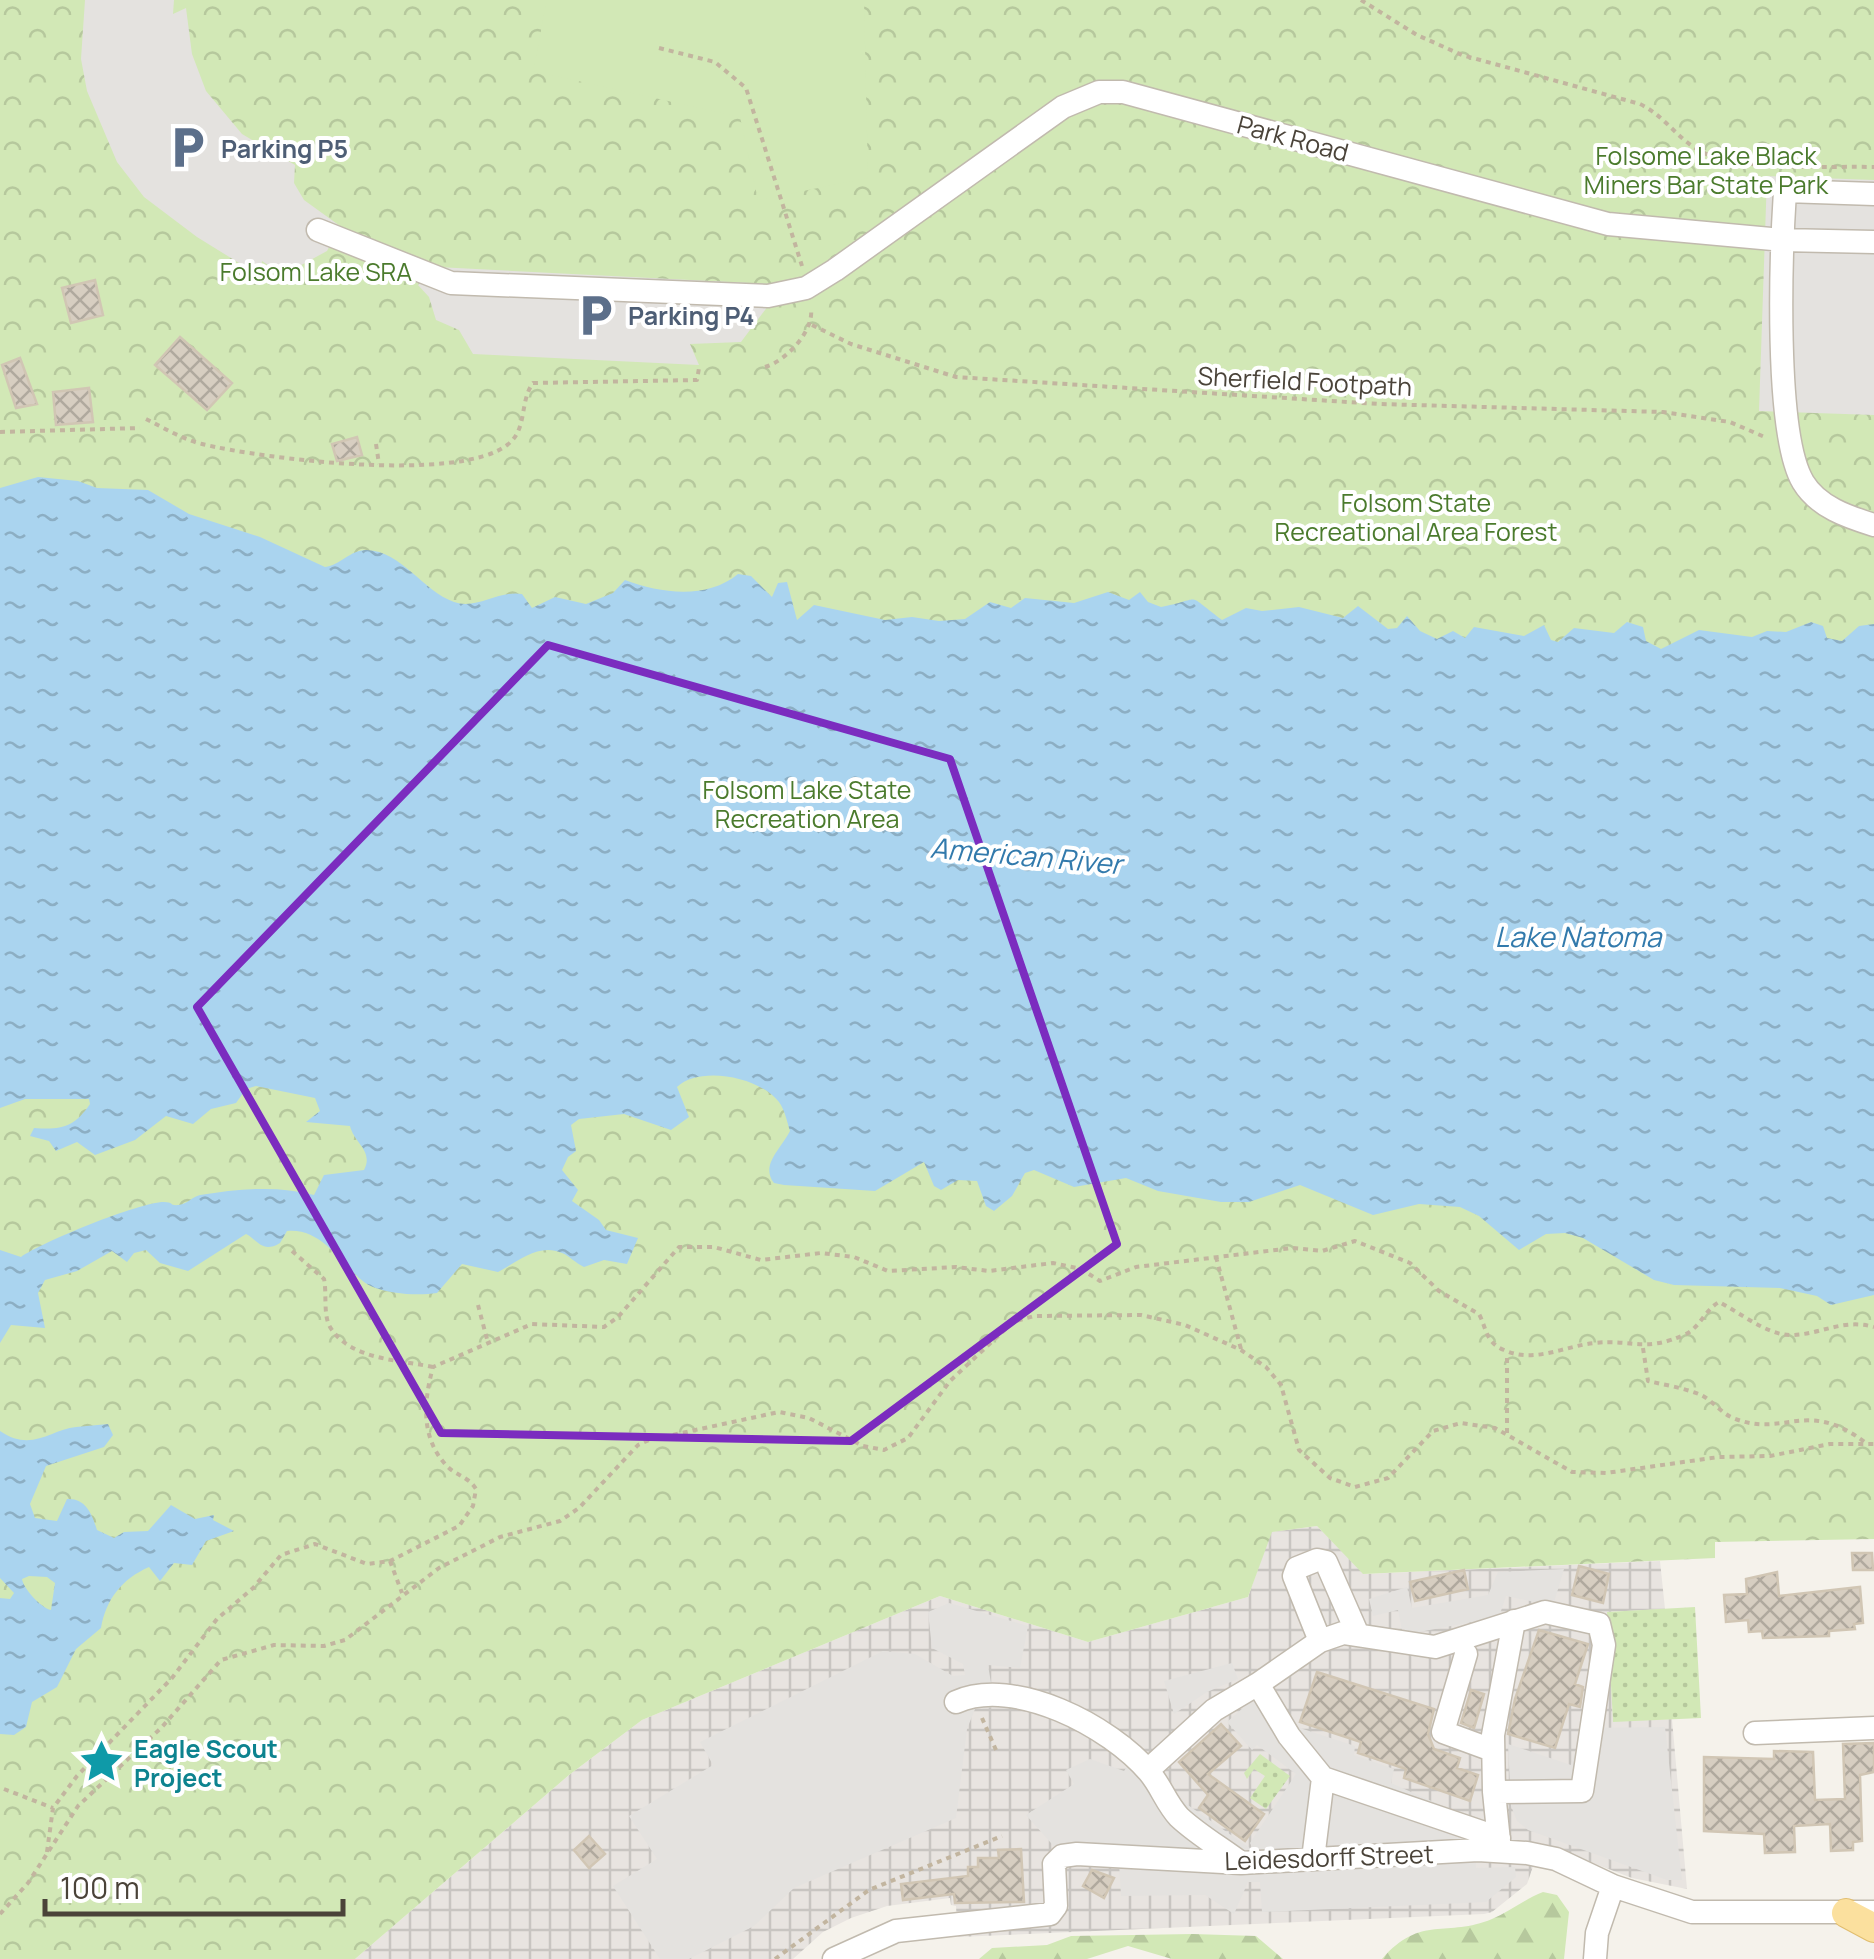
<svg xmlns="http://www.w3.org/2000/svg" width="1874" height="1959" viewBox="0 0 1874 1959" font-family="Manrope,sans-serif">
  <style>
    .industrial { fill: url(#industrial-grid) }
    .grass { fill: url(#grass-dots) }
    .forest { fill: url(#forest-firs) }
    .park { fill: url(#park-crowns) }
    .pitch { fill: #d2e8b6 }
    .parking { fill: #e4e2df }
    .water { fill: url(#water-ripples); fill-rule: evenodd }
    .building { fill: url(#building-cross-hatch); stroke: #d1c6b4; stroke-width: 2.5 }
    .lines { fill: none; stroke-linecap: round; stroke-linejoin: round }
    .minor-casing { stroke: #c1baae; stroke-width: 25 }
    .major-casing { stroke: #e1bd6d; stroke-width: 30 }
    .path { stroke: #c2b59f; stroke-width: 4; stroke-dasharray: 5 5; stroke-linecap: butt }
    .minor { stroke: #fff; stroke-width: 22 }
    .major { stroke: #fbe09e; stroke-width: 28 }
    .marked { fill: none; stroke: #7b2cbf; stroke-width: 8; stroke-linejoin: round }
    .labels { text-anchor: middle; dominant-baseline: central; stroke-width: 8; stroke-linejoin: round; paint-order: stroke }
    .street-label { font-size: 25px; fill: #4a4339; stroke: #fff }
    .service-label { font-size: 25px; font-weight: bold; fill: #4e5e75; stroke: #fff; text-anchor: start }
    .park-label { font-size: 25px; fill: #4b7b2d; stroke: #fff }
    .culture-label { font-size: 25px; font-weight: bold; fill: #0d838f; stroke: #fff; text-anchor: start }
    .water-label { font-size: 28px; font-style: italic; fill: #327aac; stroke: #fff }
  </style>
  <defs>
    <pattern id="industrial-grid" width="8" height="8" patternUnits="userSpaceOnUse" patternTransform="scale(2.5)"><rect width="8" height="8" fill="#e8e4e0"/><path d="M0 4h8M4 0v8" fill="none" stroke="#c8c5c1"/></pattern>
    <pattern id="grass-dots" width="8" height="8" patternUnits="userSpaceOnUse" patternTransform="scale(2.5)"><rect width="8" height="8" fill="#d2e8b6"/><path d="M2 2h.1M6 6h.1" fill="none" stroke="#b6c89d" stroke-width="1.8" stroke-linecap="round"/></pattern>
    <pattern id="forest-firs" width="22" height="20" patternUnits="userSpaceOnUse" patternTransform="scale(2.5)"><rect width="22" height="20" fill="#d2e8b6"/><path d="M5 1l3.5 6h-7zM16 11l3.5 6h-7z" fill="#b6c89d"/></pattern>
    <pattern id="park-crowns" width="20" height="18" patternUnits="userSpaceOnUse" patternTransform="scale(2.5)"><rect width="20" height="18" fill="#d2e8b6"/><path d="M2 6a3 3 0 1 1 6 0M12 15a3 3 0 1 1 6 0" fill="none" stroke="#b6c89d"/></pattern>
    <pattern id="water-ripples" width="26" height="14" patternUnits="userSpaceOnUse" patternTransform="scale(2.5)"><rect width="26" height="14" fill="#aad4ef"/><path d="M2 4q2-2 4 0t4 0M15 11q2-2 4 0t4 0" fill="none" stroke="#8caec3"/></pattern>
    <pattern id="building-cross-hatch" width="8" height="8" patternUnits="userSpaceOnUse" patternTransform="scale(2.5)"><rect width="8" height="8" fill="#d7cec1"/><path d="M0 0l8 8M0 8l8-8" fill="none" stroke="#b0a99e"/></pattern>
  </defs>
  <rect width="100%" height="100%" fill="#f5f2eb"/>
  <!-- industrial -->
  <path class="industrial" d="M1317,1526L1364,1574L1660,1561L1665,1609L1607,1612L1613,1721L1672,1719L1687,1889L1632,1878L1541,1843L1527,1884L1492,1912L1484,1914L958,1937L956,1906L951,1905L950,1898L887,1906L851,1918L823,1932L793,1959H355L569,1775L642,1720L940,1596L1088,1642L1248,1597L1271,1532Z"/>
  <!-- grass -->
  <path class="grass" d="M1695,1607L1701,1718L1613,1722L1607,1612Z
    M1260,1754L1290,1776L1266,1809L1250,1798L1265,1776L1254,1769L1247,1779L1244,1773Z"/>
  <!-- forest -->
  <path class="forest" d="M1543,1892L1557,1895L1569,1912L1564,1959H1382C1421,1914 1447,1938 1492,1919C1509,1912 1525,1899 1543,1892Z
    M1193,1934L1256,1936L1283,1959H1172L1128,1946L1087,1959H979L992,1948L1047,1945L1071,1936Z"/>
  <!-- park -->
  <path class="park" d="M0,0H1874V1539L1715,1542V1558L1363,1574L1317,1526L1272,1532L1248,1597L1088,1642L940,1596L642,1720L569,1775L355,1959H0Z"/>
  <!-- pitch -->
  <path class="pitch" d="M547,0H864L868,178L758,200L740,117L533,71Z"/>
  <!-- parking -->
  <path class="parking" d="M85,0H174L173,14L186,8L192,54L206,91L242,134L295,165L294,183L304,200L340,226L327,251L283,275L262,261L260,276L197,237L144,197L117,162L87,91L81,59Z
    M1767,176L1874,180V415L1759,411Z
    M437,267L767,284L768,306L741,342L690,344L699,365L473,354L459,330L436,320L429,297L418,285Z
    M1564,1569L1553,1606L1506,1596L1499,1617L1403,1635L1398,1610L1373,1616L1369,1599L1407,1587L1412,1608L1488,1595L1498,1572Z
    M949,1603L1028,1626L1020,1668L988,1665L995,1707L975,1709L967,1729L956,1818L794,1888L754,1926L689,1959H660L613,1886L657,1859L629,1816L713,1765L700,1742L883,1651L915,1654L953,1676L965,1675L963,1664L932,1648L928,1612Z
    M1232,1663L1238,1679L1207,1692L1174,1714L1164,1681Z
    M1252,1700L1303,1729L1355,1746L1354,1755L1394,1769L1391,1783L1474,1820L1476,1868L1515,1867L1516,1877L1486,1902L1262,1912L1260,1882H1248L1234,1914L1205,1895L1121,1896L1119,1863L1067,1861L1026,1815L1074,1784L1066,1770L1090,1759L1124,1771L1129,1764L1254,1851L1250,1843L1296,1774L1257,1745L1252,1750L1227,1722Z
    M1665,1727L1682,1880H1667L1528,1830L1517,1821L1511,1806L1508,1744L1571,1765L1583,1728Z"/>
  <!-- water -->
  <path class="water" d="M38,477L78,481L97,488L148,490L189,514L260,537L325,567C341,565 351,549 367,550C401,551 423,591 454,602C477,610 498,590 522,594L532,608L555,597L586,604L613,593L625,580C662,594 708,599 738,574L751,576L772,597L778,583L787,582L797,620L814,605L885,620L912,617L939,621L965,619L990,602L1011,608L1025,598L1074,603L1108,592L1129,600L1140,592L1148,602L1161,607C1205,599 1183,591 1222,620L1246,608L1262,611L1299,607L1343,618L1358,606L1388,629L1397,628L1407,616L1420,631L1437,639L1453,631L1465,638L1474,627L1524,636L1544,625L1551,640L1558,642L1574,628L1614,633L1627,622L1643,627L1646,641L1661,649L1699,630L1752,637L1767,631L1786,632L1811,622L1823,626L1827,638L1842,641L1859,626L1874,624V1295L1831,1305L1817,1296L1780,1288L1674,1285L1654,1280L1583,1238L1565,1233L1546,1234L1519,1250L1479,1216L1460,1207L1419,1204L1373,1215L1300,1185L1249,1202H1221L1158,1191L1126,1178L1074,1187L1034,1170L1025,1173L1012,1196L994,1211L986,1206L977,1181L958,1180L941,1190L934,1186L924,1162L875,1191L784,1185L774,1183C760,1165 781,1149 790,1131C787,1122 785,1110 779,1102C760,1077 700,1065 677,1087L689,1117L671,1130L624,1114L579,1119L571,1125L576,1151L568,1157L562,1170L578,1190L572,1201L599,1220L606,1230L638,1238L627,1264L604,1260L584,1267C575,1263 570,1256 562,1253C538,1242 516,1263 498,1272L462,1264L437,1293C418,1296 391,1294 373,1287C348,1278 328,1227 287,1231L280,1243C262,1254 258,1240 246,1234L188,1271L160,1263L146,1250L134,1253L127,1262L112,1251L77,1271L45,1280L38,1293L45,1328L11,1325L0,1343V1250L21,1257C40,1243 139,1202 164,1202C174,1202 169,1206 179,1205C187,1204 192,1197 200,1195C239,1189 277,1185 314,1195L324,1175L364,1170C374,1151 354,1143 350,1126L306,1122L320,1111L315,1098L256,1086L246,1089L236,1103L211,1109L193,1124L166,1116L135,1140L95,1155L77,1142L56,1151L49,1141L30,1136L34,1128C60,1130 74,1128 90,1104L89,1099H25L0,1108V488Z
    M108,1424L113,1435L104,1447L46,1466L30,1504L35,1518L57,1521L67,1499C86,1498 92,1514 97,1530L114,1538L124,1532L148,1531L171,1505L195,1519L214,1515L213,1520L234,1531L206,1541L192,1565L174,1563L160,1581L149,1567C122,1579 106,1599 101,1628L76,1649L57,1687L32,1702L26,1727L14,1735L0,1734V1598L10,1599L14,1593L0,1578V1431C32,1453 51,1429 76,1427C87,1426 98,1425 108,1424ZM29,1576L47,1577L55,1583L51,1610C41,1608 23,1588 22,1579Z"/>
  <!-- building -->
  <path class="building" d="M95,280L103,315L71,323L62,288Z
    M180,337L232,383L207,410L155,365Z
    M20,358L37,404L16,408L2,365Z
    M89,388L93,422L56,425L53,392Z
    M357,437L362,455L337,461L332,444Z
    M1852,1553H1872L1873,1570H1853Z
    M1579,1566L1609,1574L1603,1603L1572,1595Z
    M1464,1570L1468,1589L1415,1601L1410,1582Z
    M1777,1572L1779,1596L1860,1587L1863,1623L1854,1624L1855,1629L1829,1631V1636L1763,1638L1762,1631L1749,1632L1748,1620L1726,1622L1724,1595L1747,1594L1746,1579Z
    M1539,1630L1588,1644L1575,1684L1583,1687L1580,1707L1569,1704L1555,1748L1508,1734L1515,1699Z
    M1317,1672L1434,1709L1428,1734L1434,1749L1460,1758L1457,1768L1478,1775L1470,1801L1404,1778L1406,1769L1358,1753L1361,1742L1300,1722Z
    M1471,1690L1484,1694L1474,1728L1461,1723Z
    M1221,1724L1241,1746L1208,1774L1264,1814L1245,1841L1199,1808L1208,1795L1179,1762Z
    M1874,1743V1772L1860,1775L1862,1841L1853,1842V1850L1831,1851L1830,1824L1794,1826L1795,1852L1765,1853L1764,1834L1704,1831V1757L1774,1759V1751L1813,1752L1815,1800L1845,1799L1843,1744Z
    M589,1836L605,1854L589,1868L574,1850Z
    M1021,1849L1024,1902L955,1903L954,1894L903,1900L901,1884L968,1876V1867H978V1858H999L998,1850Z
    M1092,1870L1114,1878L1104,1898L1083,1886Z"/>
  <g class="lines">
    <defs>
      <path id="minor" d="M1874,194L1785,191C1781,252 1774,433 1803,482C1818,507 1848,517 1874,525
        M318,230L451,283L768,296L806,288L835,270L1063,107L1099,92H1123L1608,224L1782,240L1874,242
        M1320,1641L1294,1576L1297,1568L1317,1560L1326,1562L1358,1635
        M1466,1654L1443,1732L1492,1750
        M1258,1684L1320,1641L1343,1633L1435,1647L1545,1612L1599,1624L1604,1645L1582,1791L1494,1792L1500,1851
        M956,1702C1014,1676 1110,1726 1149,1772C1161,1786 1166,1803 1179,1817C1197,1834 1221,1848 1241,1863
        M1755,1733L1874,1728
        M1148,1770L1214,1710L1258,1684L1289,1736L1323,1778L1313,1859
        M1323,1778L1499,1838
        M1494,1792L1493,1735L1514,1621
        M834,1959L896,1931L1050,1914L1056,1906L1054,1864L1062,1856L1077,1854L1241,1863L1478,1850L1527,1853L1556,1859L1613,1886L1692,1912H1874
        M1595,1959L1597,1933L1613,1886"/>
      <path id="major" d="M1846,1913L1874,1928"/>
    </defs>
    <!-- minor casing -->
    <use href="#minor" class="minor-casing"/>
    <!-- major casing -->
    <use href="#major" class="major-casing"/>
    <!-- path -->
    <path class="path" d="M1361,0L1417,35L1462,55L1640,104C1665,116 1678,140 1702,152C1739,171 1830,166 1874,167
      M659,48L715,62L746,88L802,266
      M812,325L851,344L956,377L1379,404L1663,412L1730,422L1767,438
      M765,367C786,361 814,331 811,309
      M146,419C164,428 182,439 202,444C263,459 458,483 507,445C528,430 519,402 533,383L697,380L699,368
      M0,432L140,428
      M376,444L379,464
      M292,1251L324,1279C327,1293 323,1315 330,1327C350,1360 400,1360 433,1367
      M1216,1257L1241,1349
      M478,1305L488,1343
      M1643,1348L1648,1381C1665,1385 1685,1388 1701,1395C1713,1401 1721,1413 1733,1418C1785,1439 1805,1397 1866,1443
      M1507,1433V1353
      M390,1561L402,1593
      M982,1718L996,1750
      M4,1789L53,1808
      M47,1852L53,1808L77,1776L172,1678L217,1619L253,1588L281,1555L315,1544L367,1564L390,1561L459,1526L473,1506L476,1489C468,1476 456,1476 446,1465C420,1437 424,1400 433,1367L532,1324L604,1327L618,1317L679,1247H714L761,1260L821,1253L854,1257L888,1271L956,1267L989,1271L1053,1263L1081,1269L1100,1281L1136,1267L1292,1248L1322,1251L1355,1241L1410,1263L1439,1291L1479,1314C1487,1329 1485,1342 1504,1350C1533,1364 1565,1346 1594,1343C1633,1339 1645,1353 1686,1334C1700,1327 1705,1310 1719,1302C1739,1312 1767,1335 1790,1335C1821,1335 1842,1318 1874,1327
      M0,1914L28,1883L78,1806L162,1727L221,1660L274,1645L324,1646L345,1640L439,1568L500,1537L560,1521L579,1508L638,1445L649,1440L779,1412L809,1418L863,1446L884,1450L908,1438L950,1381L1013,1322L1034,1316L1141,1315L1185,1325L1241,1350L1266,1367L1281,1385L1299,1450L1330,1478L1355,1487L1388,1478L1433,1431L1461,1423L1495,1428L1572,1472L1606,1473L1719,1457L1770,1456L1830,1444H1874
      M775,1959L869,1890L1002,1836"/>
    <!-- minor -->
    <use href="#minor" class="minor"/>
    <!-- major -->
    <use href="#major" class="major"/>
  </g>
  <!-- marked area -->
  <path class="marked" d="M548,645L950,759L1117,1244L851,1441L441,1433L197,1007Z"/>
  <!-- icons -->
  <defs>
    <symbol id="parking-bare" viewBox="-9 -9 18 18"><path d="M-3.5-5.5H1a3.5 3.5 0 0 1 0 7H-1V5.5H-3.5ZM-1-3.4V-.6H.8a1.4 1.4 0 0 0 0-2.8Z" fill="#5c6f8a" stroke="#fff" stroke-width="2.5" paint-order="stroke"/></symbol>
    <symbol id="sight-bare" viewBox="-9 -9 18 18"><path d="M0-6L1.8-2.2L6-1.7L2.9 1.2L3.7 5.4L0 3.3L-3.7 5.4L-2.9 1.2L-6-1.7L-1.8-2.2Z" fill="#0f9aa8" stroke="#fff" stroke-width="2.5" paint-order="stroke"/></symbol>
  </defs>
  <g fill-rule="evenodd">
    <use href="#parking-bare" x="156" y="116" width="63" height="63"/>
    <use href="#parking-bare" x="564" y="284" width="63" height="63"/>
    <use href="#sight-bare" x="70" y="1730" width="63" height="63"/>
  </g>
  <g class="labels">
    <!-- street labels -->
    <g class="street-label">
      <text transform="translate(1293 138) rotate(15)">Park Road</text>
      <text transform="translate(1305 381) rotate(3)">Sherfield Footpath</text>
      <text transform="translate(1329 1857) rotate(-2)">Leidesdorff Street</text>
    </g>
    <!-- service labels -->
    <g class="service-label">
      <text x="221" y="148">Parking P5</text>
      <text x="628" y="315">Parking P4</text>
    </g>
    <!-- park labels -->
    <g class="park-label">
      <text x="1706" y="155">Folsome Lake Black<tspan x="1706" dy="29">Miners Bar State Park</tspan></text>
      <text x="316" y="271">Folsom Lake SRA</text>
      <text x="1416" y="502">Folsom State<tspan x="1416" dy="29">Recreational Area Forest</tspan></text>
      <text x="807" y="789">Folsom Lake State<tspan x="807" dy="29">Recreation Area</tspan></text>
    </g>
    <!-- culture labels -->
    <g class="culture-label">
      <text x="134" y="1748">Eagle Scout<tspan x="134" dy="29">Project</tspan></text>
    </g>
    <!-- water labels -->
    <g class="water-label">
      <text transform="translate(1026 855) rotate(5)">American River</text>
      <text x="1578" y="936">Lake Natoma</text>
    </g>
  </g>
  <!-- scale -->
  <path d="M45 1899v15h298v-15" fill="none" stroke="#4a4339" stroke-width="5"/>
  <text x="60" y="1899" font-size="30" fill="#4a4339" stroke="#ffffff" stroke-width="8" paint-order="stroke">100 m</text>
</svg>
